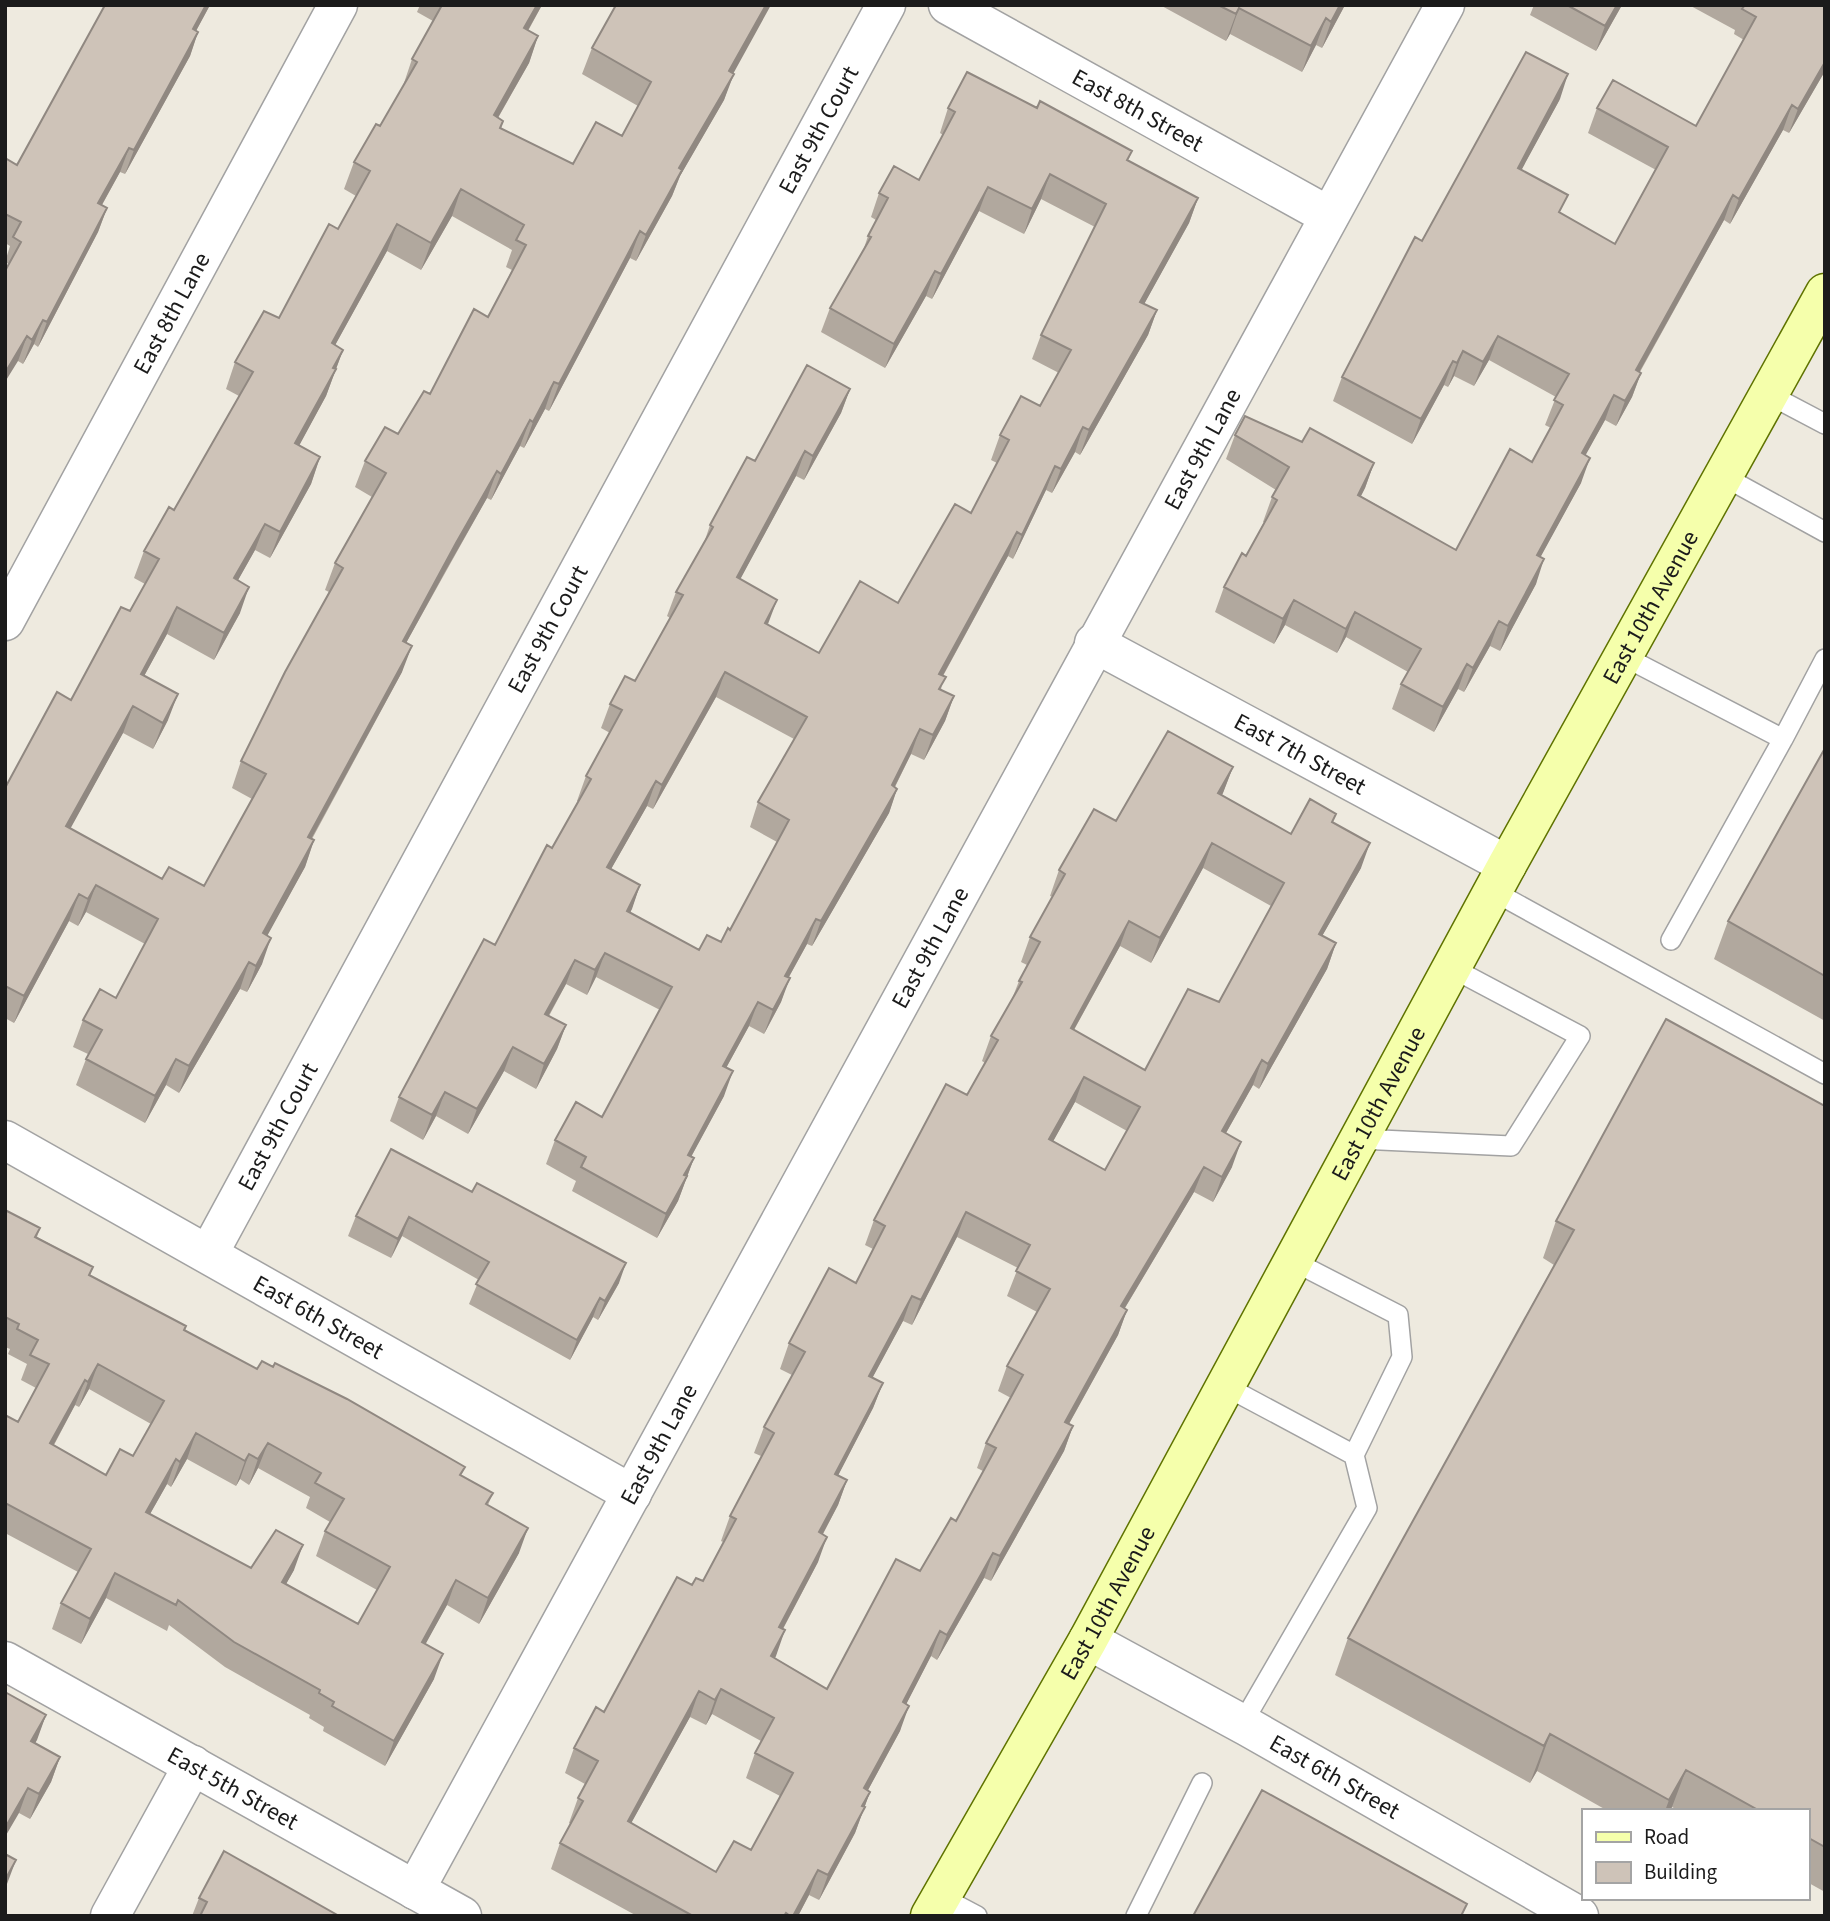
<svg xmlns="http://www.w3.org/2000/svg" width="1830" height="1921" viewBox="0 0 1830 1921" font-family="'Source Sans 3',sans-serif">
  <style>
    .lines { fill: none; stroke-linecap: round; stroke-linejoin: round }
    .lane-casing { stroke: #a2a2a2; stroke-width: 22 }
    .street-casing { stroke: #a2a2a2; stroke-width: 41 }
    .secondary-casing { stroke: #5f7300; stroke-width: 41 }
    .lane { stroke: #fff; stroke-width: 19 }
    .street { stroke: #fff; stroke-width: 38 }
    .secondary { stroke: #f5ffab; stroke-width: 38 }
    .wall { fill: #b1a89e; fill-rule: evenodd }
    .shaded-wall { fill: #908881 }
    .building { fill: #cec3b8; stroke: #908881; stroke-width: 2; fill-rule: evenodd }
    .labels { text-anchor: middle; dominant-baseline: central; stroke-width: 5; stroke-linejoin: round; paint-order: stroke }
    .street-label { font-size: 24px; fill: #1b1b1b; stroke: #fff }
  </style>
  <rect width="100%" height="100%" fill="#eeeadf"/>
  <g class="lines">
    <defs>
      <path id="lane" d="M1768,394L1825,424
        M1723,476L1825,532
        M1623,656L1783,739L1671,940
        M1783,739L1825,659
        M1493,891L1825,1074
        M1359,1139L1511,1146L1580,1036L1452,968
        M1225,1386L1354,1455
        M1242,1724L1367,1508L1354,1455L1402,1357L1398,1315L1293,1261
        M941,1897L977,1916
        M1136,1916L1202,1783"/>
      <g id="street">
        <path id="s1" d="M948,5L1329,216"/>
        <path id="s2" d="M5,621L338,5"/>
        <path id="s3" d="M1094,643L1507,865"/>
        <path id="s4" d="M5,1140L632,1494"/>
        <path id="s5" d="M209,1253L886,5"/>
        <path id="s6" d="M1088,1640L1248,1727L1579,1916"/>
        <path id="s7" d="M5,1661L462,1916"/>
        <path id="s8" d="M415,1890L1445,5"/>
        <path d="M110,1916L193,1765"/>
      </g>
      <g id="secondary">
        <path id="s9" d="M930,1916L1088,1640L1507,865L1825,293"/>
      </g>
    </defs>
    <!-- lane casing -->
    <use href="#lane" class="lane-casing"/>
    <!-- street casing -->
    <use href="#street" class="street-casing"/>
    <!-- secondary casing -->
    <use href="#secondary" class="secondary-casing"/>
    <!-- lane -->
    <use href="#lane" class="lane"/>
    <!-- street -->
    <use href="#street" class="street"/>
    <!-- secondary -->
    <use href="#secondary" class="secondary"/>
  </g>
  <!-- wall -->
  <path class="wall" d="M105,5H210L196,31L198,32L190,56L125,174L120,172L102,205L107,208L98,232L38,347L34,344L23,364L18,361L9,264L5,262L10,246L5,243V158L17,165Z
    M420,5H542L528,31L538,36L529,63L498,118L503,121L501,128L573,164L622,136L638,106L582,74L592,48L733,73L724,100L680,176L672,196L636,261L630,258L549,411L545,409L524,448L520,446L491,500L487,498L406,643L402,672L312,839L314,840L305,867L267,935L262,964L247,992L240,989L179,1093L166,1085L145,1123L76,1085L88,1054L73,1047L83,1020L116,998L145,944L86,912L78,926L69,921L14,1023L5,1018V788L71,700L130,611L145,584L134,578L144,551L174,510L239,396L226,389L235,362L279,318L338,229L356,196L344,189L354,162L380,126L403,86L412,59L433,21L417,12ZM452,216L512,250L506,267L512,270L488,317L430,394L398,434L365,461L355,487L372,497L335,563L325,590L329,592L241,761L232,788L252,799L204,886L162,879L70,828L123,733L153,749L168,720L144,676L167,634L214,660L240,613L238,580L255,550L270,558L311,484L320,457L299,445L326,396L336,369L343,350L335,345L387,251L421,270Z
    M1160,5H1345L1322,48L1316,45L1302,72L1230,34L1226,41Z
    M1534,5H1622L1596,51L1530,15Z
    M1689,5H1825V71L1789,133L1783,130L1730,224L1724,220L1640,372L1641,373L1632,397L1616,426L1605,420L1585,455L1581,483L1540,557L1536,584L1500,651L1490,646L1464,692L1458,689L1434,732L1392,709L1401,684L1408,672L1346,637L1337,653L1285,625L1274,644L1215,612L1224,587L1246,556L1264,522H1263L1272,497L1276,490L1226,459L1235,435L1302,442L1374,463L1365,488L1361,496L1456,550L1532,462L1551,428L1545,425L1556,397L1489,360L1474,386L1454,376L1448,387L1444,385L1412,444L1333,401L1342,377L1422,241L1560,99L1521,170L1561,213L1615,244L1656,170L1588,133L1597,108L1696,126L1744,40L1734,34L1735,30Z
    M948,108H1037L1132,151L1128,161L1198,198L1189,223L1144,304L1157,310L1148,335L1080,455L1075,452L1052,493L1046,490L1013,559L1008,556L943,676L941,690L954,696L945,721L924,760L911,754L895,787L897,789L889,813L812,946L807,944L789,977L781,1002L764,1034L749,1026L726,1068L724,1096L691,1157L694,1158L678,1201L657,1238L572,1191L576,1181L546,1164L555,1140L602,1117L660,1010L596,977L587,995L566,984L549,1016L566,1025L557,1049L536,1089L504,1071L468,1134L436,1116L423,1140L390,1121L399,1097L495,945L579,802L577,801L586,776L610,733L601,728L610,704L635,681L670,618L667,616L676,592L704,543L710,525L755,461L850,389L841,413L804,480L796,476L740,579L768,625L819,653L898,603L971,513L997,463L991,460L1000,435L1040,406L1059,373L1032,359L1041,335L1095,227L1041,199L1024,234L979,211L932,299L926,296L885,368L821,332L830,308L863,251L868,236L876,220L871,217L879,193L919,180L943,135L940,133ZM716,697L794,739L758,802L750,827L777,842L730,930L721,942L699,950L630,913L640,885L611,869L647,806L653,809Z
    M1825,748V1021L1714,959L1728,921Z
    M1233,767L1222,795L1291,834L1333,822L1361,868L1322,936L1336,943L1327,969L1259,1089L1253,1085L1226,1133L1232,1167L1213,1202L1194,1192L1125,1308L1127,1310L1118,1335L1069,1424L1073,1426L1064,1451L991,1581L984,1578L937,1660L931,1656L906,1704L900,1731L868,1790L870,1792L855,1833L819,1900L809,1895L798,1916H637L551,1869L560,1843L571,1824L569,1823L578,1798L585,1784L565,1773L574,1748L604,1712L692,1585L703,1581L723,1542L721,1541L730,1516L761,1456L754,1453L764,1427L792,1375L780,1369L789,1343L856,1283L873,1249L865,1245L874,1220L967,1095L985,1063L982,1061L991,1036L1012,999L1019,981L1027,965L1021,962L1030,937L1053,897L1050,896L1059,870L1116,821ZM1203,868L1271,906L1219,1002L1145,1070L1074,1030L1120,946L1151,963ZM1075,1102L1127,1131L1105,1170L1053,1141ZM957,1237L1018,1268L1007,1296L1037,1312L1007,1366L998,1391L1011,1398L986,1443L977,1468L983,1471L956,1521L920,1571L827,1689L775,1658L783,1629L818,1562L823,1534L838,1505L847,1480L838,1475L873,1408L883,1383L872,1378L903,1321L912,1325ZM712,1714L761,1741L755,1753L746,1778L780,1796L751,1850L716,1872L631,1823L690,1717L706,1725Z
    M1825,1106V1892L1807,1882V1811H1679L1672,1807L1670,1811H1608L1537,1771L1530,1783L1335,1675L1348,1638L1554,1265L1543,1258L1556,1221Z
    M391,1149L619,1283L598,1320L593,1317L570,1360L469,1304L479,1280L402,1236L391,1258L348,1236L356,1216Z
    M5,1210L40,1228L37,1237L93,1267L90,1275L186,1326L185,1330L257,1369L465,1467L461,1476L493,1493L488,1505L519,1553L479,1624L447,1605L425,1644L434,1679L385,1766L323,1731L324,1727L309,1718L310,1715L225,1667L169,1625L167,1631L106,1598L81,1644L52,1629L61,1603L78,1572L5,1533V1415L18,1422L36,1388L21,1380L27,1364L8,1354L10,1349L5,1347ZM89,1389L151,1424L133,1456L106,1475L54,1445L75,1405L79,1407ZM187,1459L236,1486L240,1479L249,1485L258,1468L310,1497L306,1508L330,1522L325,1531L316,1556L377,1590L358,1624L286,1584L294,1570L251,1568L150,1514L167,1484L171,1487Z
    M5,1692L46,1715L35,1743L60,1757L51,1782L30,1819L19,1813Z
    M199,1898L339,1916H192Z"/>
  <!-- shaded-wall -->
  <path class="shaded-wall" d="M206,5H210L184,53L193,29Z
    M537,5H542L514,55L524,28Z
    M766,5H771L727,85L734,74L724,100L680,176L672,196L636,261L646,235L679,168L729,71Z
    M1340,5H1345L1322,48L1331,22Z
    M1617,5H1622L1596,51L1605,26Z
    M1239,8L1230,34L1226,41L1236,14Z
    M1326,18L1316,45L1302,72L1311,46Z
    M198,32L190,56L125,174L134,150Z
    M538,36L529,63L484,142L494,115Z
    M1825,62V71L1789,133L1798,109Z
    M1568,74L1560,99L1509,193L1518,168Z
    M1792,105L1783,130L1730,224L1739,199Z
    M129,148L120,172L89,228L98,203Z
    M1050,174L1041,199L1024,234L1032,209Z
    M988,187L979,211L932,299L941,274Z
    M461,189L452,216L421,270L431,243Z
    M1733,195L1724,220L1627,394L1636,370Z
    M1198,198L1189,223L1132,326L1140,302Z
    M107,208L98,232L38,347L47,322Z
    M397,224L387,251L322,369L332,343Z
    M640,231L630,258L549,411L559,384Z
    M935,271L926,296L885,368L894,344Z
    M1157,310L1148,335L1080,455L1089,430Z
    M43,320L34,344L23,364L32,340Z
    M27,336L18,361L5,382V373Z
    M1498,336L1489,360L1474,386L1483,362Z
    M343,350L326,396L286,470L295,443Z
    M1463,351L1454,376L1448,387L1457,363Z
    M1453,361L1444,385L1412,444L1421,419Z
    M1641,373L1632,397L1616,426L1625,401Z
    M554,382L545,409L524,448L533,422Z
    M850,389L841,413L804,480L813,456Z
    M1614,395L1605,420L1573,478L1582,453Z
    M530,420L520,446L491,500L501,474Z
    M1083,427L1075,452L1052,493L1061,469Z
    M805,451L796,476L728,602L737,577Z
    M320,457L311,484L270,558L280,532Z
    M1590,458L1581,483L1528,580L1537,555Z
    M1374,463L1365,488L1349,519L1358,495Z
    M1055,466L1046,490L1013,559L1022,535Z
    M497,471L487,498L446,570L393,667L403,641L456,543Z
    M265,524L255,550L224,605L234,578Z
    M1017,532L1008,556L930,699L939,674Z
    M1544,559L1536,584L1500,651L1508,626Z
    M249,587L240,613L214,660L224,633Z
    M777,600L768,624L765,623Z
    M1294,600L1285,625L1274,644L1283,619Z
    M177,607L167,634L131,700L141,674Z
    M1355,612L1346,637L1337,653L1346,629Z
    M1499,621L1490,646L1464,692L1473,668Z
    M412,646L402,672L298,863L308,837Z
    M1467,664L1458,689L1434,732L1443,707Z
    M725,672L716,697L653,809L662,785Z
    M178,694L168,720L153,749L163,723Z
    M954,696L945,721L924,760L933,735Z
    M133,706L123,733L57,853L66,826Z
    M920,729L911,754L883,810L892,785Z
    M1233,767L1223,793L1209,818L1218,793Z
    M656,781L647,806L598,892L607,867Z
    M897,789L889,813L812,946L821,921Z
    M314,840L305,867L254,960L263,933Z
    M1212,843L1203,868L1151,963L1160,938Z
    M1370,843L1361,868L1309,959L1319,934Z
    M96,885L86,912L78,926L88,899Z
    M640,885L632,909L618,936L627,911Z
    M79,894L69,921L14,1023L24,996Z
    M816,919L807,944L776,1000L785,976Z
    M1129,921L1120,946L1061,1053L1071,1028Z
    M271,938L262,964L247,992L256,966Z
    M1336,943L1327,969L1259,1089L1268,1064Z
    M605,953L596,977L587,995L595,970Z
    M575,960L566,984L536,1038L545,1014Z
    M249,962L240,989L179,1093L189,1066Z
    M790,978L781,1002L764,1034L773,1010Z
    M758,1002L749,1026L714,1090L723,1066Z
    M566,1025L557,1049L536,1089L544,1064Z
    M513,1047L504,1071L468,1134L477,1109Z
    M176,1059L166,1085L145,1123L155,1096Z
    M1262,1060L1253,1085L1213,1156L1222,1131Z
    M733,1071L724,1096L679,1179L688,1155Z
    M1084,1077L1075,1102L1040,1165L1049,1139Z
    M445,1092L436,1116L423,1140L432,1115Z
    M1241,1142L1232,1167L1213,1202L1222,1177Z
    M694,1158L678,1201L657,1238L666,1214L684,1175Z
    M1204,1167L1194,1192L1111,1331L1121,1306Z
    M966,1212L957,1237L912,1325L921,1300Z
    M409,1217L402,1236L391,1258L398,1239Z
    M626,1263L619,1283L598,1320L605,1301Z
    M912,1296L903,1321L860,1401L869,1376Z
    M600,1298L593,1317L570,1360L577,1340Z
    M1127,1310L1118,1335L1056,1447L1065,1422Z
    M98,1364L89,1389L79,1407L88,1382Z
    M85,1380L75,1405L41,1468L50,1443Z
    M883,1383L873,1408L826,1499L835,1474Z
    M1073,1426L1064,1451L991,1581L1000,1556Z
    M196,1433L187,1459L171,1487L180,1462Z
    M268,1443L258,1468L249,1485L258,1459Z
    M249,1454L240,1479L236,1486L245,1461Z
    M176,1459L167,1484L137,1537L146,1512Z
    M847,1480L838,1505L810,1558L819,1532Z
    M528,1528L519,1553L479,1624L488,1598Z
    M827,1537L818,1562L770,1653L779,1627Z
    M303,1545L294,1570L273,1607L282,1582Z
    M993,1553L984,1578L937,1660L947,1635Z
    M115,1573L106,1598L81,1644L90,1619Z
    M456,1580L447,1605L413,1667L422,1642Z
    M785,1630L776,1656L762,1681L771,1656Z
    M940,1631L931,1656L894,1728L903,1702Z
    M443,1654L434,1679L385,1766L394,1741Z
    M721,1689L712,1714L706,1725L715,1700Z
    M699,1691L690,1717L618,1847L628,1821Z
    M909,1706L900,1731L855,1814L864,1788Z
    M46,1715L37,1740L22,1765L31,1741Z
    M1550,1734L1537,1771L1530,1783L1544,1746Z
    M60,1757L51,1782L30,1819L39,1794Z
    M1686,1770L1672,1807L1670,1811H1665L1669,1800Z
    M28,1788L19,1813L5,1837V1828Z
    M870,1792L855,1833L819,1900L828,1875Z
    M16,1860L7,1884L5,1888V1880Z
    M818,1870L809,1895L798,1916H793Z"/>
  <!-- building -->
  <path class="building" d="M105,5H206L193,29L198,32L134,150L129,148L98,203L107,208L47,322L43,320L32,340L27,336L5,373V271L21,242L13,237L21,222L5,214V158L17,165Z
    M442,5H537L524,28L538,36L494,115L503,121L500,128L573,164L596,122L622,136L651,82L592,48L616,5H766L729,71L734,74L679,168L682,170L646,235L640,231L559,384L554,382L533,422L530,420L501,474L497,471L456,543L403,641L412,646L308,837L314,840L263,933L271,938L256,966L249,962L189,1066L176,1059L155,1096L86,1059L102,1030L83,1020L100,989L116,998L158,919L96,885L88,899L79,894L24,996L5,986V788L57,692L71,700L121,607L130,611L159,559L144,551L169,507L174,510L253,372L235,362L264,311L279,318L329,224L338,229L370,171L354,162L376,124L380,126L417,62L412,59ZM461,189L524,225L516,240L526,245L488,317L474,309L430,394L424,391L398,434L385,427L365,461L386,473L335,563L343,568L285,672L241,761L266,774L204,886L169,867L162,879L66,826L133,706L163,723L178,694L141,674L177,607L224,633L249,587L234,578L265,524L280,532L320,457L295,443L336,369L333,368L343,350L332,343L397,224L431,243Z
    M1218,5H1340L1331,22L1326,18L1311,46L1239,8L1236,14Z
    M1567,5H1617L1605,26Z
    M1745,5H1825V62L1798,109L1792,105L1739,199L1733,195L1636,370L1641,373L1625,401L1614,395L1582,453L1590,458L1537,555L1544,559L1508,626L1499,621L1473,668L1467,664L1443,707L1401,684L1421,649L1355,612L1346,629L1294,600L1283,619L1224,587L1242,553L1246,556L1277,500L1272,497L1289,467L1235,435L1245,416L1302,442L1310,428L1374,463L1358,495L1456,550L1510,449L1532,462L1563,405L1554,400L1569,374L1498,336L1483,362L1463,351L1457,363L1453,361L1421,419L1342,377L1415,237L1422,241L1526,52L1568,74L1518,168L1568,195L1559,212L1615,244L1668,147L1597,108L1613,80L1696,126L1756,17L1742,9Z
    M967,72L1037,108L1040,101L1132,151L1127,160L1198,198L1140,302L1157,310L1089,430L1083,427L1061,469L1055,466L1022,535L1017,532L939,674L946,677L939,689L954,696L933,735L920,729L892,785L897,789L821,921L816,919L785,976L790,978L773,1010L758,1002L723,1066L733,1071L688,1155L694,1158L684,1175L687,1176L666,1214L581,1167L586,1157L555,1140L576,1102L602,1117L672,987L605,953L595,970L575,960L545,1014L566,1025L544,1064L513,1047L477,1109L445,1092L432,1115L399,1097L484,939L495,945L547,845L552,848L591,779L586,776L622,710L610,704L625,676L635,681L683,595L676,592L713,527L710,525L747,457L755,461L807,365L850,389L813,456L805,451L737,577L777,600L765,623L819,653L860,581L898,603L955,504L971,513L1009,440L1000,435L1021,396L1040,406L1071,350L1041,335L1106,204L1050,174L1032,209L988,187L941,274L935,271L894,344L830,308L871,237L868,236L888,198L879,193L894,166L919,180L955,112L948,108ZM725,672L807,717L758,802L789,820L730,930L728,928L721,942L707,935L699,950L627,911L640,885L607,867L656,781L662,785Z
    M1168,731L1233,767L1218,793L1291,834L1310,799L1336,814L1332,822L1370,843L1319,934L1336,943L1268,1064L1262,1060L1222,1131L1241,1142L1222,1177L1204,1167L1121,1306L1127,1310L1065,1422L1073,1426L1000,1556L993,1553L947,1635L940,1631L903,1702L909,1706L864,1788L870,1792L862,1806L865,1807L828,1875L818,1870L793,1916H790L786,1913L784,1916H693L560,1843L583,1801L578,1798L598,1761L574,1748L596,1707L604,1712L677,1577L692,1585L696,1578L703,1581L736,1519L730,1516L774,1433L764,1427L805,1352L789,1343L829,1268L856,1283L885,1226L874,1220L946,1084L967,1095L998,1040L991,1036L1022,982L1019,981L1040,942L1030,937L1065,874L1059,870L1094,809L1116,821ZM1212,843L1284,883L1219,1002L1188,989L1145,1070L1071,1028L1129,921L1160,938ZM1084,1077L1140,1107L1105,1170L1049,1139ZM966,1212L1030,1245L1016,1271L1050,1289L1007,1366L1023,1375L986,1443L996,1448L956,1521L951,1518L920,1571L896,1559L827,1689L771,1656L785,1630L779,1627L827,1537L819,1532L847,1480L835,1474L883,1383L869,1376L912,1296L921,1300ZM721,1689L774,1718L755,1753L793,1773L751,1850L734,1841L716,1872L628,1821L699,1691L715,1700Z
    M1825,748V976L1728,921Z
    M1666,1019L1825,1106V1847L1807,1837V1811H1760L1686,1770L1669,1800L1550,1734L1544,1746L1348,1638L1574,1230L1556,1221Z
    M391,1149L472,1192L477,1183L626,1263L605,1301L600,1298L577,1340L476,1284L489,1262L409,1217L398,1239L356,1216Z
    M5,1210L40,1228L35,1237L93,1267L89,1275L186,1326L184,1330L257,1369L262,1361L273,1367L275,1363L347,1399L465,1467L460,1475L493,1493L486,1504L528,1528L488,1598L456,1580L422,1642L443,1654L394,1741L332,1706L334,1702L319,1693L320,1690L234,1642L178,1600L176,1605L115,1573L90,1619L61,1603L91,1549L5,1503V1415L18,1422L49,1364L30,1355L38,1340L17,1329L19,1324L5,1317ZM98,1364L164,1401L133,1456L120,1449L106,1475L50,1443L85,1380L88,1382ZM196,1433L245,1461L249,1454L258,1459L268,1443L321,1473L315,1483L344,1499L325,1531L390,1567L358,1624L282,1582L303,1545L276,1530L251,1568L146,1512L176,1459L180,1462Z
    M5,1692L46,1715L31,1741L60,1757L39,1794L28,1788L5,1828Z
    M1262,1790L1467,1904L1461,1916H1193Z
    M224,1851L339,1916H200L207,1902L199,1898Z
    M5,1854L16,1860L5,1880Z"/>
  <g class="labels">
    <!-- street labels -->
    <g class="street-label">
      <text stroke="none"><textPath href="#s1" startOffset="217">East 8th Street</textPath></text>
      <text stroke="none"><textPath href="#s5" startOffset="1278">East 9th Court</textPath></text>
      <text stroke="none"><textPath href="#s2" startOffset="350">East 8th Lane</textPath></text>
      <text stroke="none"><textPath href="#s8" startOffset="1642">East 9th Lane</textPath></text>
      <text stroke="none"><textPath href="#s9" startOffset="1494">East 10th Avenue</textPath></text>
      <text stroke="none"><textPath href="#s5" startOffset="710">East 9th Court</textPath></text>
      <text stroke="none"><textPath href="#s3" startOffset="234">East 7th Street</textPath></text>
      <text stroke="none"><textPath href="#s8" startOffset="1074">East 9th Lane</textPath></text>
      <text stroke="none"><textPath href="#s9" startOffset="928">East 10th Avenue</textPath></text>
      <text stroke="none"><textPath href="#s5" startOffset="144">East 9th Court</textPath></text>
      <text stroke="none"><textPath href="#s4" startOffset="360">East 6th Street</textPath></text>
      <text stroke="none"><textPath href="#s8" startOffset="508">East 9th Lane</textPath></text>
      <text stroke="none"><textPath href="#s9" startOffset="360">East 10th Avenue</textPath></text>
      <text stroke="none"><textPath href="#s6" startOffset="282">East 6th Street</textPath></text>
      <text stroke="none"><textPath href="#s7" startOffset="261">East 5th Street</textPath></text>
    </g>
  </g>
  <!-- border -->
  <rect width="1830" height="1921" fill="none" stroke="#1b1b1b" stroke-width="14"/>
  <!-- legend -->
  <rect x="1582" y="1809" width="228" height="91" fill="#ffffff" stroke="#a4a4a4" stroke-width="2"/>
  <rect x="1596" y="1832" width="35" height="10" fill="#f5ffab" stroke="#a4a4a4" stroke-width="2"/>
  <text x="1644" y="1844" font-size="21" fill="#1b1b1b">Road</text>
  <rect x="1596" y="1862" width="35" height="21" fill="#cec3b8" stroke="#a4a4a4" stroke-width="2"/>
  <text x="1644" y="1879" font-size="21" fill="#1b1b1b">Building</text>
</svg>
